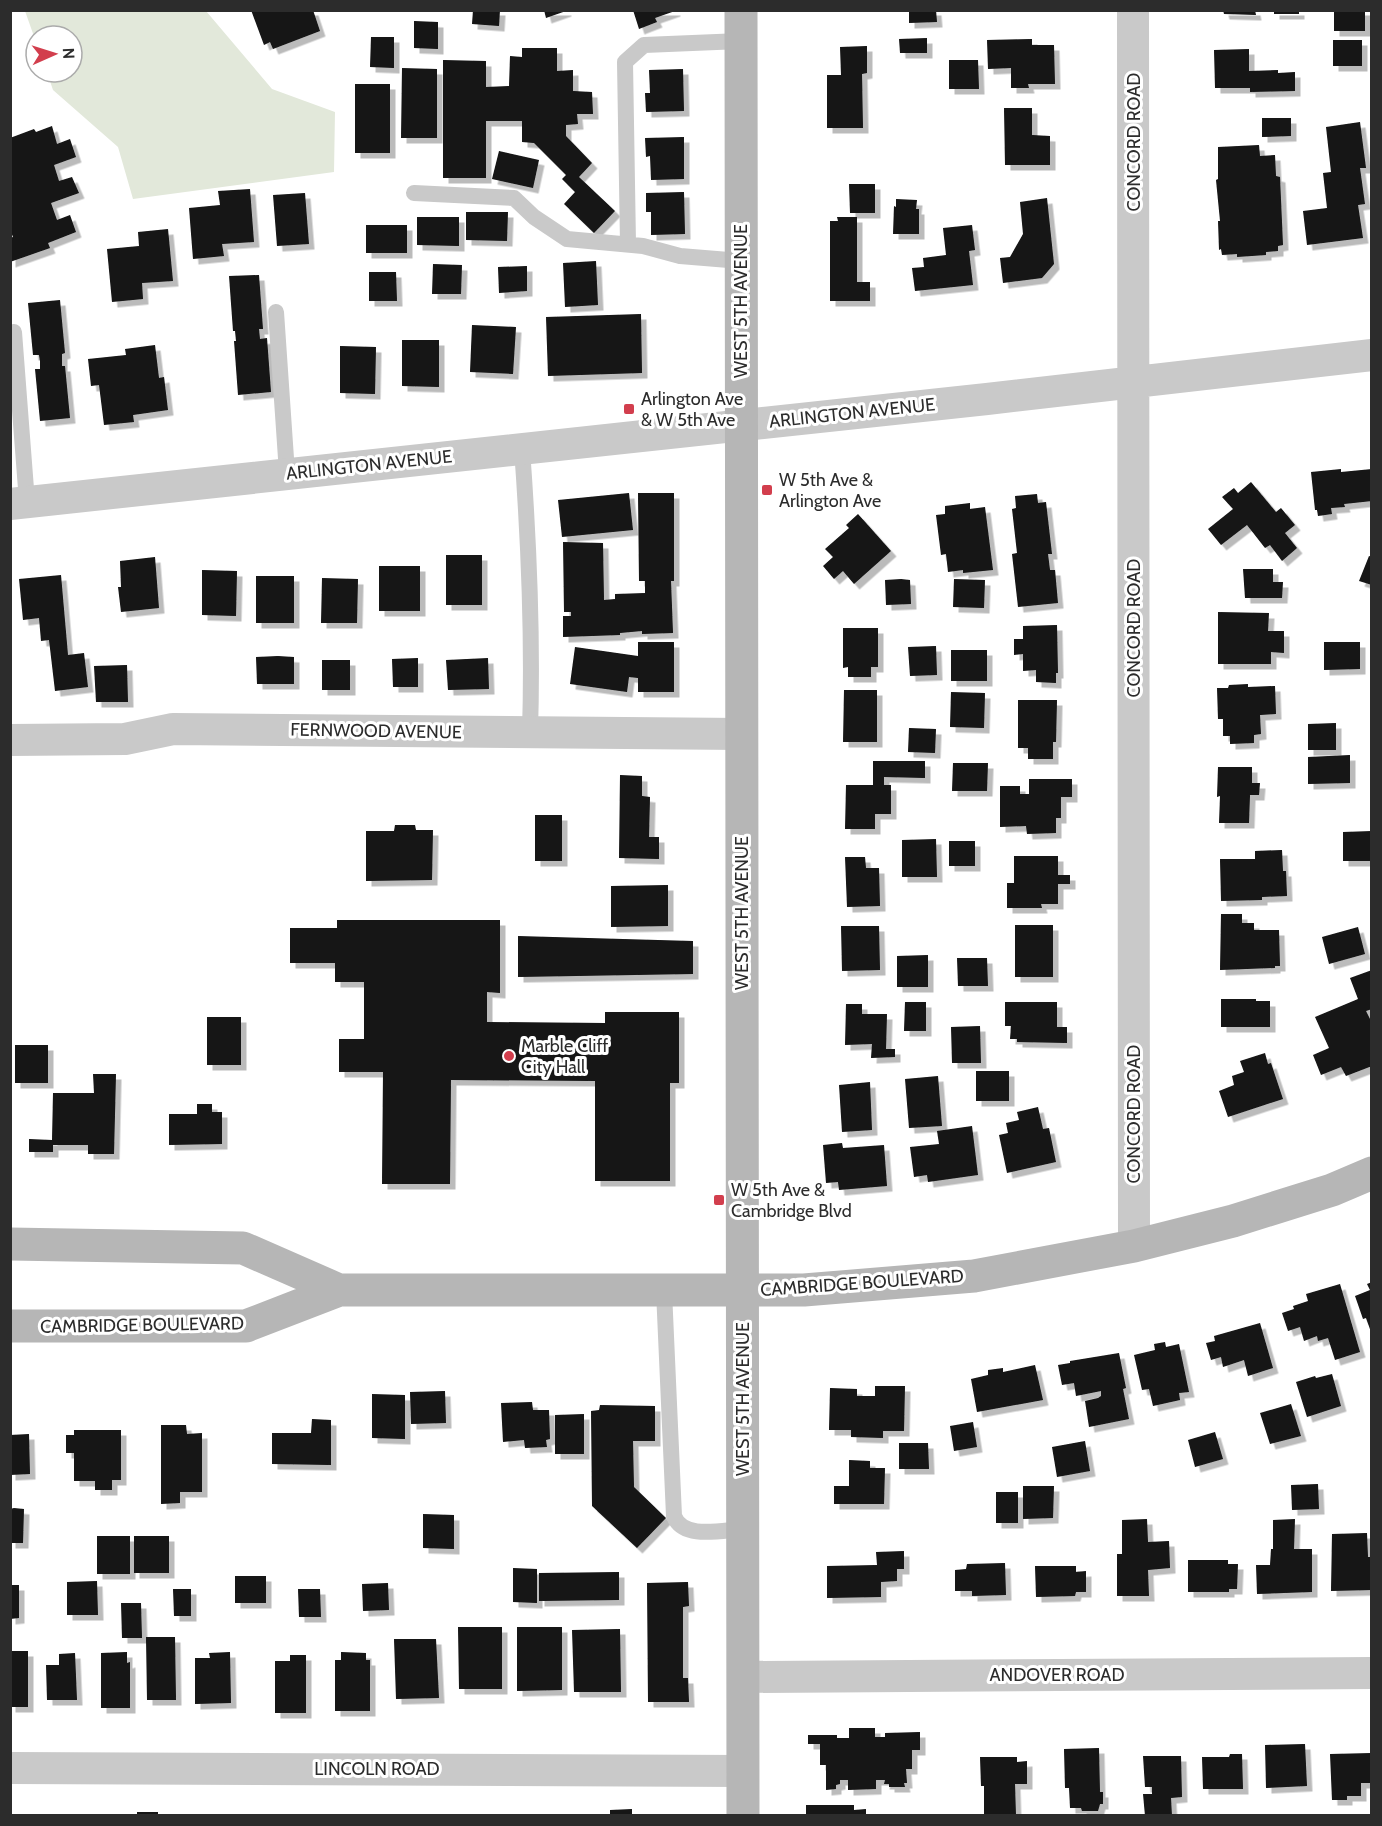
<svg xmlns="http://www.w3.org/2000/svg" width="1382" height="1826" viewBox="0 0 1382 1826" font-family="Cabin,sans-serif">
  <style>
    .green { fill: #e2e8da }
    .building { fill: #131313; filter: url(#shadow) }
    .lines { fill: none; stroke-linecap: round; stroke-linejoin: round }
    .lane { stroke: #c9c9c9; stroke-width: 16 }
    .street { stroke: #c9c9c9; stroke-width: 32 }
    .secondary { stroke: #b6b6b6; stroke-width: 33 }
    .poi-dot { fill: #d23e4d; stroke: #fff; stroke-width: 2 }
    .labels { text-anchor: middle; dominant-baseline: central; stroke-width: 6; stroke-linejoin: round; paint-order: stroke }
    .street-label { font-size: 18px; fill: #2c2c2c; stroke: #fff }
    .poi-label { font-size: 18px; fill: #2c2c2c; stroke: #fff; text-anchor: start }
  </style>
  <defs>
    <filter id="shadow"><feDropShadow dx="5.5" dy="5.5" stdDeviation="0" flood-color="#0004"/></filter>
  </defs>
  <rect width="100%" height="100%" fill="#fff"/>
  <!-- green -->
  <path class="green" d="M25,11H206L272,89L335,112L334,172L133,199L118,147L53,90L47,72H72V36H36V42Z"/>
  <!-- building -->
  <path class="building" d="M251,10H313L320,31L273,49L270,42L264,45Z
    M473,10H500L499,26L472,24Z
    M544,10H566V11L546,18Z
    M633,10H675V11L655,18L657,22L639,29Z
    M909,10H936L937,22L909,23Z
    M1223,10H1255L1256,15L1224,14Z
    M1274,10H1299V14H1274Z
    M1334,10H1365V31H1334Z
    M414,21L438,22V49L414,48Z
    M371,37H394V68L370,67Z
    M927,38V53H900L899,39Z
    M1032,39V45H1054L1055,84H1028L1029,88H1011V68L988,69L987,40Z
    M1333,40H1362V66H1333Z
    M867,46V73L862,74L863,128H827V75H841L840,47Z
    M522,48H557V71L573,70V91L592,92L593,114H577L578,124L566,125V136L592,163L579,177L615,211L594,233L564,204L575,192L562,179L566,175L534,143L522,142V121H486V178H443V60L486,61V87L509,86L510,56L522,57Z
    M1249,49V71L1278,70V73L1295,72V91L1250,92V88H1215L1214,50Z
    M949,60H978L979,89H949Z
    M402,68L437,69V138H401Z
    M683,69L684,111L646,112L645,93H650L649,70Z
    M355,84H390V153H355Z
    M1004,108H1032V135L1050,136V165H1005Z
    M1262,118H1291V136L1262,137Z
    M1360,122L1366,168H1360L1365,204L1358,205L1363,238L1307,245L1303,211L1327,208L1323,173L1331,172L1326,127Z
    M52,126L57,144L70,139L76,157L54,165L59,181L72,177L79,193L51,203L57,220L70,215L76,232L48,243L50,248L10,262V238L13,237L10,230V138L34,129L36,132Z
    M684,137V179L651,180L650,156L646,157L645,138Z
    M1259,145L1260,156L1275,155L1276,176L1280,177L1283,245L1278,246V251L1266,252V255L1237,257V254L1222,255L1221,249L1219,250L1218,221H1220L1216,180L1218,179V147Z
    M499,151L539,160L533,188L492,179Z
    M849,184H875V213H850Z
    M250,189L254,242L222,244L224,256L193,259L189,208L220,205L218,191Z
    M684,192L685,234L651,235V212H646V193Z
    M305,193L309,244L277,246L273,195Z
    M1047,198L1054,264L1042,278L1003,283L1000,258L1010,257L1023,234L1020,202Z
    M896,199L917,200L916,209H919V234H893L894,206L896,207Z
    M466,212H508L507,241L466,240Z
    M417,217H459V246L417,245Z
    M837,217H857V282H870V301H830V221H838Z
    M366,225H407V253H366Z
    M972,225L975,250L969,251L973,285L915,291L912,268L924,267L923,258L946,255L943,228Z
    M168,229L173,281L142,283L143,299L112,302L107,249L139,246L138,232Z
    M596,261L598,305L565,307L563,263Z
    M433,264L462,265L461,294H432Z
    M527,266V291L499,293L498,267Z
    M369,272H396L397,301H369Z
    M259,275L263,329H259L260,339L267,338L271,392L238,395L234,341H236L235,331H233L229,276Z
    M60,300L65,353L62,354V366H65L70,418L40,421L35,369H40V361L39,355H33L28,303Z
    M641,314L642,373L548,376L546,317Z
    M472,325L516,327L513,374L470,372Z
    M402,340H439V387L402,386Z
    M155,345L159,378L164,377L168,410L133,415L134,422L104,425L99,385L91,386L88,359L126,355L125,349Z
    M340,346L376,347L375,394L340,393Z
    M1341,469V472L1372,469V501L1344,504L1345,507L1331,508L1332,514L1318,516L1317,510H1315L1311,472Z
    M1251,482L1276,512L1281,508L1295,525L1285,533L1297,548L1282,561L1270,545L1265,548L1247,525L1221,545L1208,529L1233,509L1222,497L1234,488L1238,493Z
    M629,493L633,530L562,537L558,500Z
    M638,493H674V581H671L673,633L642,634V631L620,633V635L563,637V616H571V612H564L563,542L603,543L604,600L615,599V594L645,593V581H639Z
    M1037,494L1038,503L1046,502L1052,554H1048L1050,570H1055L1058,603L1018,607L1012,554L1017,553L1012,509L1016,508L1015,496Z
    M970,503V509L985,507L993,570L963,573V570L948,572L946,554L941,555L936,515L945,514V506Z
    M858,514L891,551L854,584L843,571L834,579L823,566L833,557L825,549L849,528L846,525Z
    M446,555H482V605H446Z
    M1369,556L1372,557V585L1359,581Z
    M155,557L159,608L121,612L118,587H121L120,561Z
    M379,566H420V611H379Z
    M1243,569H1273V582H1283L1282,598H1245Z
    M202,570L237,571L236,616L202,615Z
    M61,575L68,655L84,653L88,687L55,691L49,640L41,641L39,618L23,620L19,579Z
    M256,576H294V623H256Z
    M322,578L358,579L357,623H321Z
    M901,579L910,580L911,604L886,605L885,580Z
    M954,579L985,580L984,608L953,607Z
    M1218,612L1269,613L1268,631H1284V653L1271,652V664H1218Z
    M1057,625L1058,673H1056V683L1036,682V670L1023,671V654L1014,655V639H1023V626Z
    M843,628H878V667H871V677H848V667L843,668Z
    M638,642H674V692H638V678L629,677L627,692L570,684L575,647L638,656Z
    M1324,642H1360V669L1324,670Z
    M936,646L937,675L910,676L908,647Z
    M951,650H987V681H951Z
    M278,656L294,657V684H257L256,657Z
    M418,658V687H393L392,659Z
    M488,658L489,689L448,690L446,660Z
    M322,660H350V690H322Z
    M127,665L128,702H96L94,666Z
    M1248,684V687L1275,686L1276,714L1260,715L1261,734L1254,735V743L1230,744V736H1223V719H1218L1217,688H1228L1229,685Z
    M844,690H877V742H843Z
    M951,692L985,693L984,728L950,727Z
    M1018,700H1057L1056,742H1053V759H1028V748H1018Z
    M1336,723V750H1308V724Z
    M909,728L936,729L935,753L908,752Z
    M1350,755V783L1308,784V757Z
    M873,761H925V778L884,777V785H891V814H875V829H845L846,785H873Z
    M953,763H988L987,791H952Z
    M1218,767H1252V783H1260L1259,795H1250L1249,823H1219L1220,796L1217,797Z
    M620,775L642,776V796L650,797L649,837H659V859L619,858Z
    M1029,779H1072V797H1061V818H1056V833L1027,834L1026,826L1000,827V786H1020V794H1029Z
    M535,815H562V861H535Z
    M395,825H415L416,830H433L432,880L366,881V831H394Z
    M1372,831L1371,861H1343V832Z
    M936,839L937,877H902V840Z
    M949,841H975V866H949Z
    M1282,850L1283,871H1286L1287,896L1262,897V900L1221,901L1220,859H1255V851Z
    M1014,856H1058V875H1070V884H1058V904H1041L1042,908H1007V883H1014Z
    M845,857H865L866,868H879L880,906L847,907Z
    M668,885V926L611,927V886Z
    M1221,914H1242V923H1254V930H1279L1280,966H1275V968L1220,970Z
    M337,920H500V993L487,992V1022L605,1023V1012H679V1083H670V1181H595V1081L451,1080L450,1184H382L383,1072H339V1039H364V982H335V963H290V928H337Z
    M1015,925H1053V977H1015Z
    M841,926H879L880,970L842,971Z
    M1358,927L1365,954L1329,964L1322,937Z
    M518,936L693,941V974L518,977Z
    M928,955V987H897V956Z
    M957,958H987L988,986H958Z
    M1372,970V1009L1366,1011L1372,1023V1066L1346,1076L1341,1067L1321,1075L1313,1055L1329,1048L1315,1017L1358,999L1350,978Z
    M1221,999H1256V1001H1270V1027H1221Z
    M905,1002H926V1031H904Z
    M1005,1002H1057V1027H1067V1043L1017,1042V1039H1010L1011,1026H1005Z
    M846,1004H862V1014H887L886,1049H895V1057L871,1058L872,1044L845,1045Z
    M207,1017H241V1065H207Z
    M980,1026L981,1063H952L951,1027Z
    M15,1045H48V1083H15Z
    M1265,1053L1268,1064L1271,1063L1283,1099L1228,1117L1219,1091L1234,1085L1232,1076L1244,1072L1240,1061Z
    M976,1071H1009V1101H976Z
    M93,1074H116L114,1154H88V1145H53V1152H29V1139L52,1140L53,1093H94Z
    M938,1076L942,1126L909,1128L905,1079Z
    M870,1082L872,1130L842,1132L839,1085Z
    M197,1104H212V1112H222V1144L169,1145V1114H197Z
    M1038,1107L1043,1129L1049,1128L1056,1162L1007,1173L999,1135L1008,1133L1006,1123L1019,1120L1017,1112Z
    M972,1126L978,1175L928,1182L927,1175L914,1177L910,1147L939,1144L937,1131Z
    M842,1143L843,1148L884,1145L887,1186L839,1190L838,1182L826,1183L823,1145Z
    M1372,1282V1332H1371L1366,1318L1363,1319L1355,1296L1370,1290L1367,1284Z
    M1340,1284L1360,1352L1335,1360L1328,1338L1318,1341L1317,1336L1304,1341L1300,1327L1288,1331L1282,1313L1294,1309L1293,1306L1308,1301L1306,1294Z
    M1260,1323L1273,1368L1248,1376L1244,1360L1223,1367L1221,1357L1211,1360L1206,1343L1215,1341L1214,1336Z
    M1165,1342L1166,1347L1179,1344L1189,1392L1179,1393L1180,1400L1153,1406L1149,1389L1142,1390L1134,1355L1155,1350L1154,1344Z
    M1119,1353L1126,1388L1123,1389L1129,1419L1089,1427L1085,1401L1098,1398L1101,1396V1391L1076,1396L1074,1383L1062,1385L1058,1365L1070,1363V1361Z
    M1035,1365L1043,1400L977,1412L971,1379L988,1375V1370L1003,1368V1372Z
    M1332,1374L1341,1406L1307,1417L1296,1382L1315,1376L1316,1378Z
    M875,1386H905L904,1431H883V1438L851,1437V1430H829L830,1388L857,1389V1396H875Z
    M445,1391L446,1423L411,1424L410,1392Z
    M372,1394L405,1395V1439L372,1438Z
    M532,1402L533,1410H549L550,1439L546,1440L547,1447L525,1448L524,1440L503,1442L501,1403Z
    M1291,1404L1301,1436L1270,1444L1260,1413Z
    M600,1405L655,1406V1441H633L634,1487L666,1518L637,1548L592,1506L591,1411L599,1410Z
    M584,1414V1454H555V1415Z
    M312,1419L331,1420V1465L272,1464V1433H311Z
    M973,1422L977,1447L954,1451L950,1426Z
    M161,1425H186L187,1434L202,1433V1492H180V1503L161,1504Z
    M74,1430H121V1480H112V1490H95V1481H74V1453H66V1435H74Z
    M1215,1432L1223,1459L1195,1467L1188,1440Z
    M29,1434L30,1474L10,1475V1435Z
    M1085,1441L1090,1471L1057,1477L1052,1447Z
    M899,1443H928L929,1469H899Z
    M849,1460L870,1461V1468H885L884,1504H834V1486H849Z
    M1318,1484L1319,1509L1292,1510L1291,1485Z
    M1023,1486H1054L1053,1518L1023,1519Z
    M996,1492H1018V1523H996Z
    M14,1508L24,1509L23,1543H10V1509Z
    M423,1514L454,1515V1549L423,1548Z
    M1147,1519L1148,1542L1169,1541L1170,1568L1148,1570L1149,1596H1117V1554H1122V1520Z
    M1295,1519L1294,1549H1312V1592L1257,1594L1256,1565H1270L1271,1549H1273V1520Z
    M1367,1533L1368,1557H1371L1372,1590L1331,1591L1332,1534Z
    M97,1536H130V1574H97Z
    M134,1536H169V1573H134Z
    M904,1551V1569H897V1581L881,1582V1597L827,1598V1566L877,1565L876,1552Z
    M1188,1560H1228V1564H1238L1237,1589H1229V1592H1188Z
    M1005,1563L1006,1595L972,1596V1591H955V1570L966,1569L967,1564Z
    M1035,1566H1076V1572L1086,1571V1592H1076L1075,1596L1036,1597Z
    M513,1568L537,1569V1603L513,1602Z
    M619,1572V1600L539,1601V1573Z
    M235,1576H266V1603H235Z
    M97,1581L98,1615H67V1582Z
    M688,1582L689,1606L683,1607V1678H688L689,1702H648L647,1583Z
    M388,1583L389,1610L363,1611L362,1584Z
    M10,1585H19V1618L10,1619Z
    M173,1589H191V1616H174Z
    M298,1589H320L321,1617H299Z
    M121,1603H141L142,1638H122Z
    M458,1627H502V1689H459Z
    M517,1627H562V1690L517,1691Z
    M620,1629L621,1692H574L572,1630Z
    M146,1637H175L176,1700H147Z
    M394,1639H436L439,1698L396,1699Z
    M10,1651H28V1707H10Z
    M127,1652V1663L130,1662V1708H101V1653Z
    M230,1652L231,1703L195,1704V1658H210L209,1653Z
    M341,1652L366,1653V1660H370V1711H335V1660H341Z
    M75,1653L77,1700H47L46,1665H59V1654Z
    M290,1655H306V1713H275V1661H290Z
    M849,1728H875V1737H885V1733L920,1732V1750H912V1769H906L907,1783H904L905,1787H889V1784H884L885,1780H876V1789L848,1790V1780H840V1784L836,1785V1789L826,1790V1765H820V1744H808V1735H837V1738H849Z
    M1305,1744L1307,1786L1266,1788L1265,1745Z
    M1099,1748L1100,1792H1103V1804H1100L1098,1811H1082L1081,1808H1070L1069,1788H1065L1064,1749Z
    M1372,1753V1783H1361V1796H1347V1800H1332L1330,1754Z
    M1230,1754H1242L1243,1789H1203L1202,1757H1229Z
    M1143,1756H1181L1182,1797L1171,1798L1172,1816H1145L1143,1794H1152V1787H1145Z
    M980,1757H1017V1762L1027,1761V1784H1015L1016,1816H984V1786H981Z
    M806,1805H854V1810L866,1809V1816H806Z
    M632,1809V1816H610V1810Z
    M137,1812H158V1816H137Z"/>
  <g class="lines">
    <!-- lane -->
    <path class="lane" d="M414,193L514,198L534,217L567,239L643,246L680,256L741,261
      M628,244L625,62L644,45L741,41
      M276,312L287,473
      M14,332L27,502
      M522,449C529,544 533,637 530,732
      M664,1291L674,1516C683,1540 722,1530 743,1529"/>
    <!-- street -->
    <path class="street" d="M1133,10L1134,1246
      M10,504L987,399L1372,355
      M10,740L125,739L173,729L742,734
      M743,1677L1372,1673
      M10,1768L743,1771"/>
    <!-- secondary -->
    <path class="secondary" d="M741,10L743,1816
      M10,1244L243,1248L339,1290
      M10,1326H246L339,1290H804L974,1276L1134,1246L1233,1221L1332,1190L1372,1173"/>
  </g>
  <!-- markers -->
  <g class="poi-dot">
    <rect x="623" y="403" width="12" height="12" rx="3"/>
    <rect x="761" y="484" width="12" height="12" rx="3"/>
    <circle cx="509" cy="1056" r="6"/>
    <rect x="713" y="1194" width="12" height="12" rx="3"/>
  </g>
  <g class="labels">
    <!-- street labels -->
    <g class="street-label">
      <text transform="translate(1134 142) rotate(-90)">CONCORD ROAD</text>
      <text transform="translate(741 301) rotate(-90)">WEST 5TH AVENUE</text>
      <text transform="translate(852 413) rotate(-6)">ARLINGTON AVENUE</text>
      <text transform="translate(369 465) rotate(-6)">ARLINGTON AVENUE</text>
      <text transform="translate(1134 628) rotate(-90)">CONCORD ROAD</text>
      <text transform="translate(376 731) rotate(1)">FERNWOOD AVENUE</text>
      <text transform="translate(742 913) rotate(-90)">WEST 5TH AVENUE</text>
      <text transform="translate(1134 1114) rotate(-90)">CONCORD ROAD</text>
      <text transform="translate(862 1283) rotate(-4)">CAMBRIDGE BOULEVARD</text>
      <text transform="translate(142 1325) rotate(-1)">CAMBRIDGE BOULEVARD</text>
      <text transform="translate(743 1399) rotate(-90)">WEST 5TH AVENUE</text>
      <text x="1057" y="1675">ANDOVER ROAD</text>
      <text x="377" y="1769">LINCOLN ROAD</text>
    </g>
    <!-- poi labels -->
    <g class="poi-label">
      <text x="641" y="399">Arlington Ave<tspan x="641" dy="21">&amp; W 5th Ave</tspan></text>
      <text x="779" y="480">W 5th Ave &amp;<tspan x="779" dy="21">Arlington Ave</tspan></text>
      <text x="521" y="1046">Marble Cliff<tspan x="521" dy="21">City Hall</tspan></text>
      <text x="731" y="1190">W 5th Ave &amp;<tspan x="731" dy="21">Cambridge Blvd</tspan></text>
    </g>
  </g>
  <!-- border -->
  <rect width="1382" height="1826" fill="none" stroke="#2c2c2c" stroke-width="24"/>
  <!-- north arrow -->
  <g transform="translate(54 54) rotate(87)"><circle r="28" fill="#ffffff" stroke="#ababab" stroke-width="1.5"/>
  <path d="M0-4.5L10 22L0 15L-10 22Z" fill="#d23e4d"/>
  <text y="-9" font-size="16" font-weight="bold" text-anchor="middle" fill="#2c2c2c">N</text>
  </g>
</svg>
